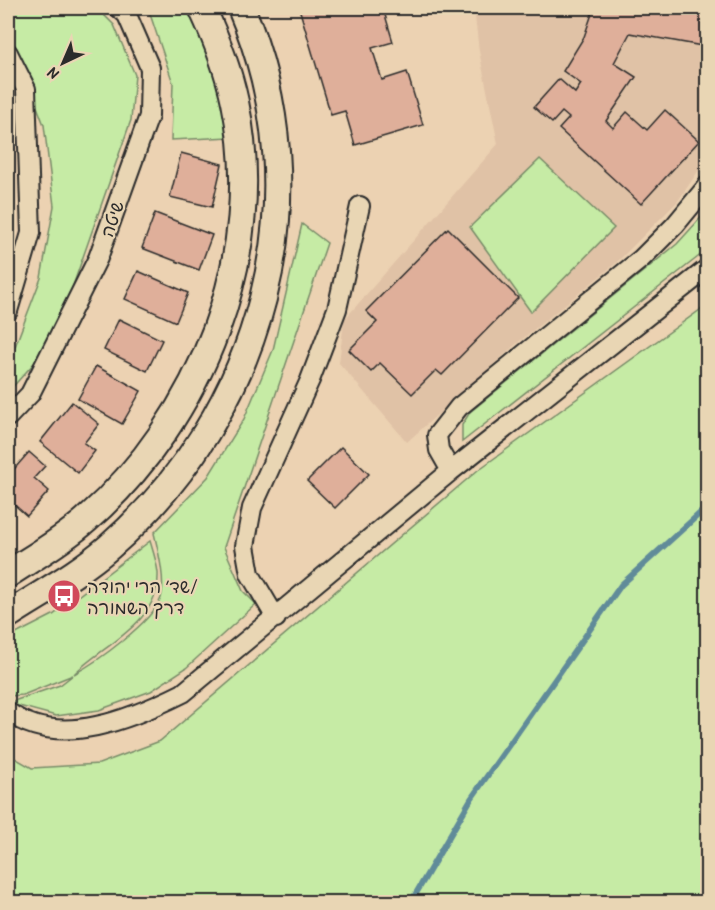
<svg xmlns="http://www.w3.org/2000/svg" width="715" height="910" viewBox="0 0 715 910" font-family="'Patrick Hand','Playpen Sans Hebrew',sans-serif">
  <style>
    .built { fill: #e0c2a6 }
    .green { fill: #c6eba5; stroke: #788b68; stroke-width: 1.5 }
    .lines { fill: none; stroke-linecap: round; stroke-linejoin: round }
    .stream { stroke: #608b99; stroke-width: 6 }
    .building { fill: #dfaf9a; stroke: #2b2b2b; stroke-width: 1.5 }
    .street-casing { stroke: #2b2b2b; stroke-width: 22 }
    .secondary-casing { stroke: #2b2b2b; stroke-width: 30 }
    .street { stroke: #e9d6b4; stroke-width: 18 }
    .secondary { stroke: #e9d6b4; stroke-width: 26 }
    .labels { text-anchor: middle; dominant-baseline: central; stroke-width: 4.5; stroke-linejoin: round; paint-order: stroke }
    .street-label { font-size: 18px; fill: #2b2b2b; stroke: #e9d6b4 }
    .poi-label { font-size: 18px; fill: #2b2b2b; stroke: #e9d6b4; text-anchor: start }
  </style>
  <rect width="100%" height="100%" fill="#ecd2b2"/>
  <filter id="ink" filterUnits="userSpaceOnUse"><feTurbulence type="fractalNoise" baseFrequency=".0167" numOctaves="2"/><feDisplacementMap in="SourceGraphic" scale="12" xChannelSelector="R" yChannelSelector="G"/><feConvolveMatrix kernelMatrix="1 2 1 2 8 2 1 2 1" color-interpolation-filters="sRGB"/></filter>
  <g filter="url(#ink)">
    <!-- built -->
    <path class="built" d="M474,8H707V158L678,201L615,264L515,345L407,442L339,363L344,320L498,144L479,51Z"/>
    <!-- green -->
    <path class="green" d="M8,8H97L114,25L135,75L131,120L62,317L36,361L8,392V365L41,278L54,206L44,125L8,30Z
      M148,8H192L213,58L230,137L171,140L173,83Z
      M540,159L614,228L531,312L470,227Z
      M707,211V250L462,442V425L470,412L677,244Z
      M302,224L327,243L224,547L243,591L256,604L186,668L151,691L99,710L56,716L8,703L60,685L73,675L23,695L8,696V638L53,615L150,541C153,551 157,563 158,573C160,623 104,644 74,674C97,662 152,622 161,598C166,581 158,550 154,533L208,477L244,419L273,350Z
      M707,305V902H8V754L32,768L99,764L160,741L478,470Z"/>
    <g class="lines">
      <!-- stream -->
      <path class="stream" d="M411,902L471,799L621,585L708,506"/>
    </g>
    <!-- building -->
    <path class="building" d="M299,8H383L393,42L372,48L382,80L407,72L423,125L355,145L345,111L331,115Z
      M594,8H708V47L630,33L614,63L636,77L606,121L613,128L627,112L647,130L665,110L699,141L641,204L559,129L569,118L562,112L552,123L534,107L559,79L575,93L581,84L563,71L584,37Z
      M181,153L222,164L212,207L170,197Z
      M155,213L212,235L199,270L142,248Z
      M448,228L518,298L442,375L436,370L412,394L380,363L371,372L349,350L377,322L366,311Z
      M138,271L188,293L176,322L125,299Z
      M119,319L162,340L147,371L104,350Z
      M96,366L141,391L122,424L78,399Z
      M72,402L99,424L84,443L95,451L78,473L40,442Z
      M341,447L369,474L335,508L307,481Z
      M29,452L45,466L34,478L49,491L27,516L8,499V476Z"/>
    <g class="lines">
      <defs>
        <path id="street" d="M8,53L26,89L31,233L8,311
          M8,417L30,394L98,258L149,116L150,68L127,15L119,8
          M451,471L439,450L437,435L459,407L641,259L675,225L708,185
          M276,618L250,574L245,546L252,508L310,380L337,309L360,206
          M8,712C59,750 133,718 183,693L451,471L708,268"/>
        <path id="secondary" d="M8,574C34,557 62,541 86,520C202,418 267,255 235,102C228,69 216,38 202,8
          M8,615C42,593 78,574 109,547C263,413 322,197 241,8"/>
      </defs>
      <!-- street casing -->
      <use href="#street" class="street-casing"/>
      <!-- secondary casing -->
      <use href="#secondary" class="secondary-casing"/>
      <!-- street -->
      <use href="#street" class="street"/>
      <!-- secondary -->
      <use href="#secondary" class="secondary"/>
    </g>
  </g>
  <!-- icons -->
  <defs>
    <symbol id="bus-disc" viewBox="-11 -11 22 22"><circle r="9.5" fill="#d1495b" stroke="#e9d6b4"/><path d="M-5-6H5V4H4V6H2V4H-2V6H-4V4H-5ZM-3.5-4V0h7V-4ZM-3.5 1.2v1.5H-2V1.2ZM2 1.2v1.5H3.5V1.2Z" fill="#fff"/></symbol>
  </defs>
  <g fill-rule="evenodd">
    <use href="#bus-disc" x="45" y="577" width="38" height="38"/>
  </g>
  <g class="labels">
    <!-- street labels -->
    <g class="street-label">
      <text transform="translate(112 219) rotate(-71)">שיטה</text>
    </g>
    <!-- poi labels -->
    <g class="poi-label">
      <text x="87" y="586">שד׳ הרי יהודה/<tspan x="87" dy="21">דרך השמורה</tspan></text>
    </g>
  </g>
  <!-- margin -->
  <rect width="715" height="910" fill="none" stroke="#e9d6b4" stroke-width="30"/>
  <rect x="15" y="15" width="685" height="880" fill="none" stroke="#2b2b2b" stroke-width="2" filter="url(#ink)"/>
  <!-- north arrow -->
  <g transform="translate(63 63) rotate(224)" stroke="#e9d6b4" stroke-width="4.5" paint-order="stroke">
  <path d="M0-4.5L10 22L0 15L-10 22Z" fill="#2b2b2b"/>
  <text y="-9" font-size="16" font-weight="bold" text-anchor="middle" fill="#2b2b2b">N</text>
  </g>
</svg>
